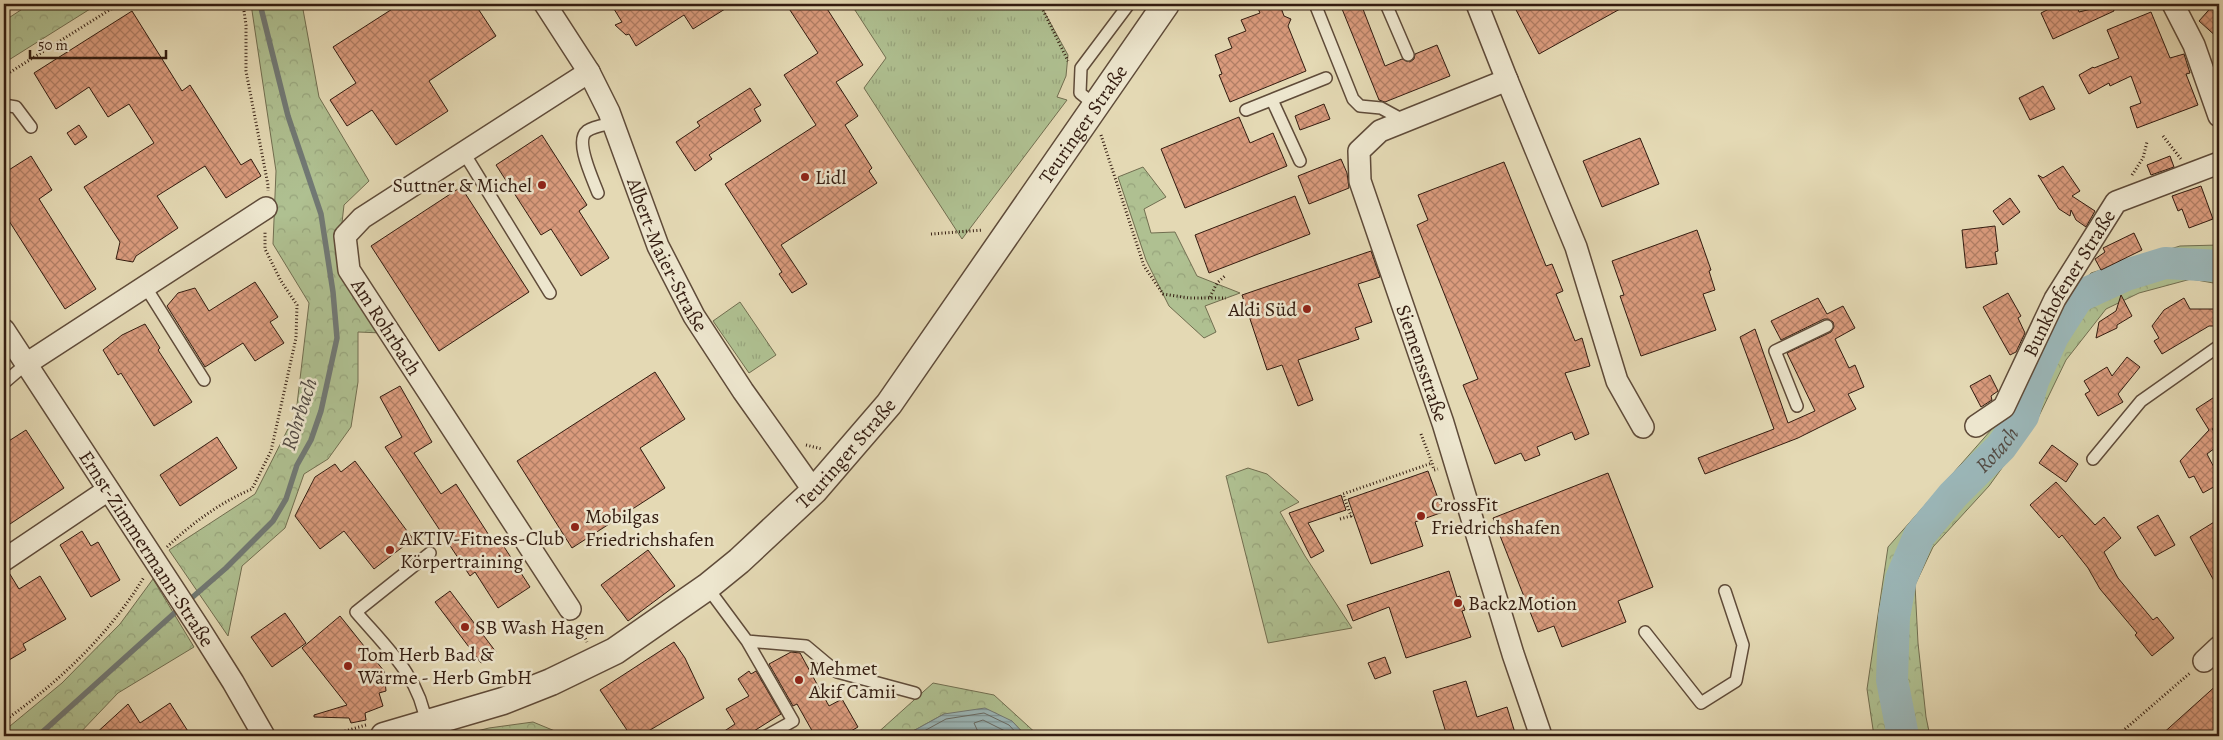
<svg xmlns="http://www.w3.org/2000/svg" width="2223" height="740" viewBox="0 0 2223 740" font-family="Alegreya,serif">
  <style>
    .grass { fill: url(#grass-tufts); stroke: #716e50 }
    .forest { fill: url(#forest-crowns); stroke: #716e50 }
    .water { fill: url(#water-rules); stroke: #717975 }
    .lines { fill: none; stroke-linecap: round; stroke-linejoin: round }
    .shore { stroke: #676a64; stroke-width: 1 }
    .stream { stroke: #717975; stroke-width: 5.5 }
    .river { stroke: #9bb7b9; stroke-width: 32 }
    .building { fill: url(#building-cross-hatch); stroke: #331c10 }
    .service-casing { stroke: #5f4b39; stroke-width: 14 }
    .minor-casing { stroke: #5f4b39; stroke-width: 24 }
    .tertiary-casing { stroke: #5f4b39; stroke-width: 29 }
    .path { stroke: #331c10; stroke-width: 3; stroke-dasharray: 1 2.5; stroke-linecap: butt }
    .service { stroke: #ede6ce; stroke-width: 11 }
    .minor { stroke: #ede6ce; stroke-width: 21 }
    .tertiary { stroke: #ede6ce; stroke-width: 26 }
    .poi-dot { fill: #8f2418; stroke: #ede6ce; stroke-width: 2 }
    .labels { text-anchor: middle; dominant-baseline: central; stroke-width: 5; stroke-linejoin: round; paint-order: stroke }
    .street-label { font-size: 20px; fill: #331c10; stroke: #ede6ce }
    .poi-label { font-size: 20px; fill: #331c10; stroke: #ede6ce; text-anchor: start }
    .water-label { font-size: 21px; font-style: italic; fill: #524a43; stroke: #ede6ce }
  </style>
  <defs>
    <pattern id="grass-tufts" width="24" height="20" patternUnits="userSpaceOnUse" patternTransform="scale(1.25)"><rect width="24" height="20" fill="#afc091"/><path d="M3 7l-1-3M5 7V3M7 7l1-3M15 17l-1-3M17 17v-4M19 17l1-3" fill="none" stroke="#97a47c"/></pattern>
    <pattern id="forest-crowns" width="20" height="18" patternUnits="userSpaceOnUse" patternTransform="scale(1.25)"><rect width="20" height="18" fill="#afc091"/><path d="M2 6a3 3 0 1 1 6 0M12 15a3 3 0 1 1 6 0" fill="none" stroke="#97a47c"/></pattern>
    <pattern id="water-rules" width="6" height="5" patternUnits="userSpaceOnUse" patternTransform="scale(1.25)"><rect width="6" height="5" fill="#9bb7b9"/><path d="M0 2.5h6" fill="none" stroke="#7f9495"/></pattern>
    <pattern id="building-cross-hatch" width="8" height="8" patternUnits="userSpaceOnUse" patternTransform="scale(1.25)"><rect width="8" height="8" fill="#da9b7d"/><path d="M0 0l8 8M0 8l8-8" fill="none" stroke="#b17e65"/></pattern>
  </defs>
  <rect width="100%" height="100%" fill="#e4d9b4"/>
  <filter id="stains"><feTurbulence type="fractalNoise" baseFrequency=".004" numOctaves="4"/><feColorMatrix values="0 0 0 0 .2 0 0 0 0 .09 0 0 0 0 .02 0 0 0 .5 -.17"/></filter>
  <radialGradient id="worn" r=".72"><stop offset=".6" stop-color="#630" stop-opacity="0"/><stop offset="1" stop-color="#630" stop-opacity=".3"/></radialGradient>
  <!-- grass -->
  <path class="grass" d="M851,4H1040L1068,55L1066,76L1057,97L1067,100L962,239L864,88L886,58Z
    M740,302L776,355L749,373L713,321Z"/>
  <!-- forest -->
  <path class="forest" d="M30,4H98L4,63V21Z
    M251,4H302L319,97L369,181L344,205L339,249L382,333L358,332V382L351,427L328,459L304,474L285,528L242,566L228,636L169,550L255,494L296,413L309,303L273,244L276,171Z
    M1143,167L1166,197L1144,209L1151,233L1175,232L1197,276L1240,293L1205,306L1216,332L1204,338L1169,306L1146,260L1118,177Z
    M2219,245V284L2191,279L2139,293L2106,309L2066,360L2038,418L1989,486L1933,547L1915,585L1918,643L1926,717L1930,736H1874L1867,689L1888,547L2006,413L2059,308L2091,273L2180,246Z
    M1248,468L1267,474L1299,502L1280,512L1305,556L1352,628L1268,643L1226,476Z
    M153,579L194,647L118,693L77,736H4V731L62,683L120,624Z
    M933,683L994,695L1039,736H1026L1012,721L944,714L904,736H874Z
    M533,722L567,736H457L489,728Z"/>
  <!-- water -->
  <path class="water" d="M985,708L1012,721L1026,736H983L950,731L937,736H904L944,714Z"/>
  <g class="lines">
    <!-- shore -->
    <path class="shore" d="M915,736L946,719L984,713L1009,725L1019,736
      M980,736L974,723L983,720L1005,731L1010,736"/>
    <!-- stream -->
    <path class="stream" d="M187,602L226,568L273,521L286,499L297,465L311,440L321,411L337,338L333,292L321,214L288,116L260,4
      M38,736L180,608"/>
    <!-- river -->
    <path class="river" id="s1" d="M1903,736L1892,680L1894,617L1901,579L1919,536L1953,495L2001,447L2023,416L2033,381L2053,336L2078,297L2126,275L2165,263L2219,266"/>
  </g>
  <!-- building -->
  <path class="building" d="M400,4H475L496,36L429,81L448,111L396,145L372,110L347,126L330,100L356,83L333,47Z
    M623,4H733L693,29L684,15L636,46L629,34L626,35L615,25L622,22L614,9Z
    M786,4H824L863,65L836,82L858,116L845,125L872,168L869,171L877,183L781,245L807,284L792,293L779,274L782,272L725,184L816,125L784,75L818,53Z
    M1256,4L1280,5L1284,16L1291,19L1288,26L1306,71L1230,102L1219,75L1222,74L1215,55L1232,48L1228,38L1246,31L1241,20L1260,13Z
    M1340,4H1361L1385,66L1402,59L1410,62L1414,59L1415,54L1437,45L1450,76L1385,102L1379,100Z
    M1513,4H1629L1539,54Z
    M2046,4H2076L2079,12L2112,4L2114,11L2053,39L2041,13L2049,9Z
    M2214,4H2219V39L2199,21Z
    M132,11L182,91L190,85L241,165L251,159L261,176L226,198L205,166L157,196L178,228L136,256L133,262L116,259L120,242L84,187L154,143L129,104L108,117L89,87L56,109L34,73Z
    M2151,12L2170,58L2184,54L2190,73L2186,74L2198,105L2137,128L2130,107L2141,103L2131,76L2110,86L2109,83L2089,94L2079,75L2093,67L2094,68L2119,58L2107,30Z
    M2043,86L2055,109L2030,120L2019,98Z
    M750,88L761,105L754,109L761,121L709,155L712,159L695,171L676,142L700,126L697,122Z
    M1324,104L1330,119L1300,130L1295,116Z
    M1239,117L1250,143L1273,133L1287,166L1185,208L1161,149Z
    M79,125L87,137L75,145L67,133Z
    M542,135L587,205L579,211L609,258L581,276L551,229L541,235L496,165Z
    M1640,138L1659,184L1602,207L1583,161Z
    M31,156L52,190L39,199L96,289L65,309L4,213V173Z
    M2170,156L2174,167L2151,175L2147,165Z
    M1341,159L1347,173L1349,188L1309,204L1298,176Z
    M1504,162L1546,266L1552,264L1563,291L1556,294L1575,341L1582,338L1590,366L1565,373L1589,434L1575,440L1572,432L1537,447L1540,455L1525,461L1521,453L1495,464L1463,385L1478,379L1417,225L1428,220L1418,195Z
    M2063,166L2080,191L2072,196L2095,211L2086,227L2076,220L2071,210L2070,216L2059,209L2038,175L2043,178Z
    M2201,186L2213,219L2189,228L2182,209L2178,211L2172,196Z
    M461,187L529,292L439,351L371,246Z
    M1295,196L1310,234L1209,273L1195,235Z
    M2010,198L2020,212L2003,225L1993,211Z
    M1995,226L1998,251L1995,252L1997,264L1966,268L1962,230Z
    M1697,230L1711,270L1709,271L1715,290L1703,294L1716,330L1641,356L1620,296L1624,295L1612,261Z
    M2134,233L2142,250L2101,270L2095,259L2105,252L2103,248Z
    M1371,251L1380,277L1358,284L1372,322L1355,328L1359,339L1298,360L1313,400L1298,406L1282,365L1267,370L1242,295Z
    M255,282L278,317L270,322L284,343L255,361L243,343L205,367L167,306L178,293L195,288L209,311Z
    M2008,293L2021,316L2018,318L2025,333L2016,352L2010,355L1983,307Z
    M2121,295L2132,316L2117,325V328L2096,338L2099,322L2116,311Z
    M1818,298L1827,314L1843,306L1855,328L1835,339L1849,368L1855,365L1864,387L1848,394L1856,409L1798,438L1705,474L1698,458L1774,429L1740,337L1755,329L1788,423L1815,411L1787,353L1831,332L1834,327L1833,322L1828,319H1824L1781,340L1771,321Z
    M2184,298L2190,309H2219V326H2209L2162,354L2154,341L2159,338L2152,326L2164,310Z
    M145,324L160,348L158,350L192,402L154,426L121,373L118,375L103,350L122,335Z
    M2127,357L2140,367L2118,394L2123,402L2098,416L2085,394L2090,391L2084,381L2107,367L2112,376Z
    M655,372L685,419L640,448L665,488L572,548L517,461Z
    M1990,375L1998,391L1991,396L1992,400L1981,407L1970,386Z
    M400,386L432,442L414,453L441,494L456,484L494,543L499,539L530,587L498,608L475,572L470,576L385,447L402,437L380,397Z
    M2219,394V424L2212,429L2219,438V445L2207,454L2219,477V484L2203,493L2194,476L2189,478L2180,461L2209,430L2196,409Z
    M26,430L64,488L4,528V444Z
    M217,437L237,468L180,506L160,475Z
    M2052,445L2078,464L2066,482L2039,463Z
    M355,461L413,539L374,569L344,531L320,549L295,516L315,477L335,464L341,472Z
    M1428,471L1443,512L1415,522L1423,546L1371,564L1348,499Z
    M1608,473L1653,587L1618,601L1626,622L1562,647L1554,626L1538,632L1493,518Z
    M2056,482L2095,525L2104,517L2121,538L2104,552L2118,578L2153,620L2157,617L2174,638L2152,656L2135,635L2137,633L2100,589L2088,568L2062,535L2059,538L2030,505Z
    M1341,495L1346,510L1308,523L1324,551L1311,558L1289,513Z
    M2158,515L2175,545L2155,556L2137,527Z
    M2219,519V590L2190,537Z
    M82,531L91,546L98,542L120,580L91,597L60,545Z
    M648,550L675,586L628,621L601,585Z
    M8,571L19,589L40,576L66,619L23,644L26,650L4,663V572Z
    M1449,571L1457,597L1460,596L1465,610L1462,611L1471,637L1406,658L1389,607L1353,621L1347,605Z
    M450,591L496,652L481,663L435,602Z
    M285,613L306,643L272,667L251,637Z
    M340,616L384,671L386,691L379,693L383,706L365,713L366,720L351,723L349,718L314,717V715L347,705L302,648Z
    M674,642L685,658L704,698L640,736H631L600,690Z
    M791,652L800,653L829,706L842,699L858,727L842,736H815L797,704L793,706L769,664Z
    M1385,657L1391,673L1375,679L1368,663Z
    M749,671L751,674L756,671L781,714L746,736H717L735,724L726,709L749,696L738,679Z
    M1466,681L1477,717L1507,707L1516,736H1447L1433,691Z
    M2219,683V736H2160Z
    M170,703L191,736H93L128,704L140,723Z"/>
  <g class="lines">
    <defs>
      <path id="service" d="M1315,4L1353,99L1360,106L1381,108L1405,121
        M1386,4L1408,55
        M1272,100L1300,161
        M4,105L16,107L31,127
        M1095,105L1080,93L1081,68L1129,4
        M1246,110L1326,78
        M464,153L550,293
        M598,193C593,179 574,141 587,131C594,126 605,125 613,123
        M145,286L204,380
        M4,383L26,364
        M1797,406L1775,351L1827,326
        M2093,459L2141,401L2219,346
        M707,587L747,641L806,646L837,672L915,693
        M1645,632L1701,703L1736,681L1743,645L1725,591
        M747,641L793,721L766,736
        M426,724C421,678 385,646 356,612L430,553"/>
      <g id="minor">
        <path id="s2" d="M545,4L589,72L609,112L658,246L694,316L743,391L814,491"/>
        <path id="s3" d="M1477,4L1507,80L1380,131L1359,151L1360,181L1443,423L1513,654L1540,733"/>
        <path d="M2173,4L2194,45L2219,116"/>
        <path d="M1507,80L1576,247L1617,381L1643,427"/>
        <path id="s4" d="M4,330L199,628L233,682L264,736"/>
        <path d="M26,364L266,208"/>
        <path id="s5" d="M1976,426L2004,407L2055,299L2116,202L2219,163"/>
        <path d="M4,560L108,490"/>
        <path d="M570,609L349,270L345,236L362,218L589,72"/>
        <path d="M2204,661L2219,647"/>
      </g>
      <g id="tertiary">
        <path id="s6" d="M384,736L503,701L551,682L615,651L707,587L739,561L814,491L889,404L1166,4"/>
      </g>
    </defs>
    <!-- service casing -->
    <use href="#service" class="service-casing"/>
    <!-- minor casing -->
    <use href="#minor" class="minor-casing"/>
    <!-- tertiary casing -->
    <use href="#tertiary" class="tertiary-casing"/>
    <!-- path -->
    <path class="path" d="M243,4L246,25V71L268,185V191
      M1040,4L1068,61
      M4,76L119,4
      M1101,135L1144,266L1163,294L1189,298H1226
      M2163,136L2181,159
      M2132,175L2143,158L2147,142
      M931,234L983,230
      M1210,297L1217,283L1226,275
      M1421,434L1432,463
      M806,445L822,449
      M1340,519L1351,516L1343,494L1432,463L1434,470L1438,469
      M167,547C192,523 221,502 252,489L271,451L296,338L297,305L281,281L265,249V232
      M579,626L587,642
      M4,721C59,682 109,635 144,577
      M328,736L366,725
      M2117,736L2190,673"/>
    <!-- service -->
    <use href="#service" class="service"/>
    <!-- minor -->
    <use href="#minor" class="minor"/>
    <!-- tertiary -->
    <use href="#tertiary" class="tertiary"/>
  </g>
  <!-- markers -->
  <g class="poi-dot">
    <circle cx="805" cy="177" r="5"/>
    <circle cx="542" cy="185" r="5"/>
    <circle cx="1307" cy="309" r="5"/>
    <circle cx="1421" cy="516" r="5"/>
    <circle cx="575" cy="527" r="5"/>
    <circle cx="390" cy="550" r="5"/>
    <circle cx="1458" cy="603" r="5"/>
    <circle cx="465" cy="627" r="5"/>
    <circle cx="348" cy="666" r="5"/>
    <circle cx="799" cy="680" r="5"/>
  </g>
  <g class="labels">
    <!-- street labels -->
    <g class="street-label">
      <text stroke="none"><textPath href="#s6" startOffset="958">Teuringer Straße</textPath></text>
      <text stroke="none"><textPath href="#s2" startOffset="280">Albert-Maier-Straße</textPath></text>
      <text stroke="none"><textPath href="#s5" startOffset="174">Bunkhofener Straße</textPath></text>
      <text transform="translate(386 327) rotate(57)">Am Rohrbach</text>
      <text stroke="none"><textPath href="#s3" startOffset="470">Siemensstraße</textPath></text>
      <text stroke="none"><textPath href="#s6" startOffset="552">Teuringer Straße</textPath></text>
      <text stroke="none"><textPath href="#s4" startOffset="261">Ernst-Zimmermann-Straße</textPath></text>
    </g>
    <!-- poi labels -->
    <g class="poi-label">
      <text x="815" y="177">Lidl</text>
      <text x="532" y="185" text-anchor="end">Suttner &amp; Michel</text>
      <text x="1297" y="309" text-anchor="end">Aldi Süd</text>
      <text x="1431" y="504">CrossFit<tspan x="1431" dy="23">Friedrichshafen</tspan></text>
      <text x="585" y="516">Mobilgas<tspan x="585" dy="23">Friedrichshafen</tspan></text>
      <text x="400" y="538">AKTIV-Fitness-Club<tspan x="400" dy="23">Körpertraining</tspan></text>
      <text x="1468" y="603">Back2Motion</text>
      <text x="475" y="627">SB Wash Hagen</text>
      <text x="358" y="654">Tom Herb Bad &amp;<tspan x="358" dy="23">Wärme - Herb GmbH</tspan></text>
      <text x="809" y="668">Mehmet<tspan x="809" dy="23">Akif Camii</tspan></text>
    </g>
    <!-- water labels -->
    <g class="water-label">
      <text transform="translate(299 414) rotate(-72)">Rohrbach</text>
      <text stroke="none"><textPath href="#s1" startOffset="322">Rotach</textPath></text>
    </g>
  </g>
  <!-- margin -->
  <rect width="2223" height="740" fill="none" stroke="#e4d9b4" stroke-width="20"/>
  <rect x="5" y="5" width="2213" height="730" fill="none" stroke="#331c10" stroke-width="2.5"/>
  <rect x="10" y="10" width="2203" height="720" fill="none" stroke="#331c10"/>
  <!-- scale -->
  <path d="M30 50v8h136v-8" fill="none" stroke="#331c10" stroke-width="2.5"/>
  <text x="38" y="50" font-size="15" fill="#331c10" stroke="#ede6ce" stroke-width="4" paint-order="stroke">50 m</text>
  <rect width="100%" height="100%" filter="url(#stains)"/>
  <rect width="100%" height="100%" fill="url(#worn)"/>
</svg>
